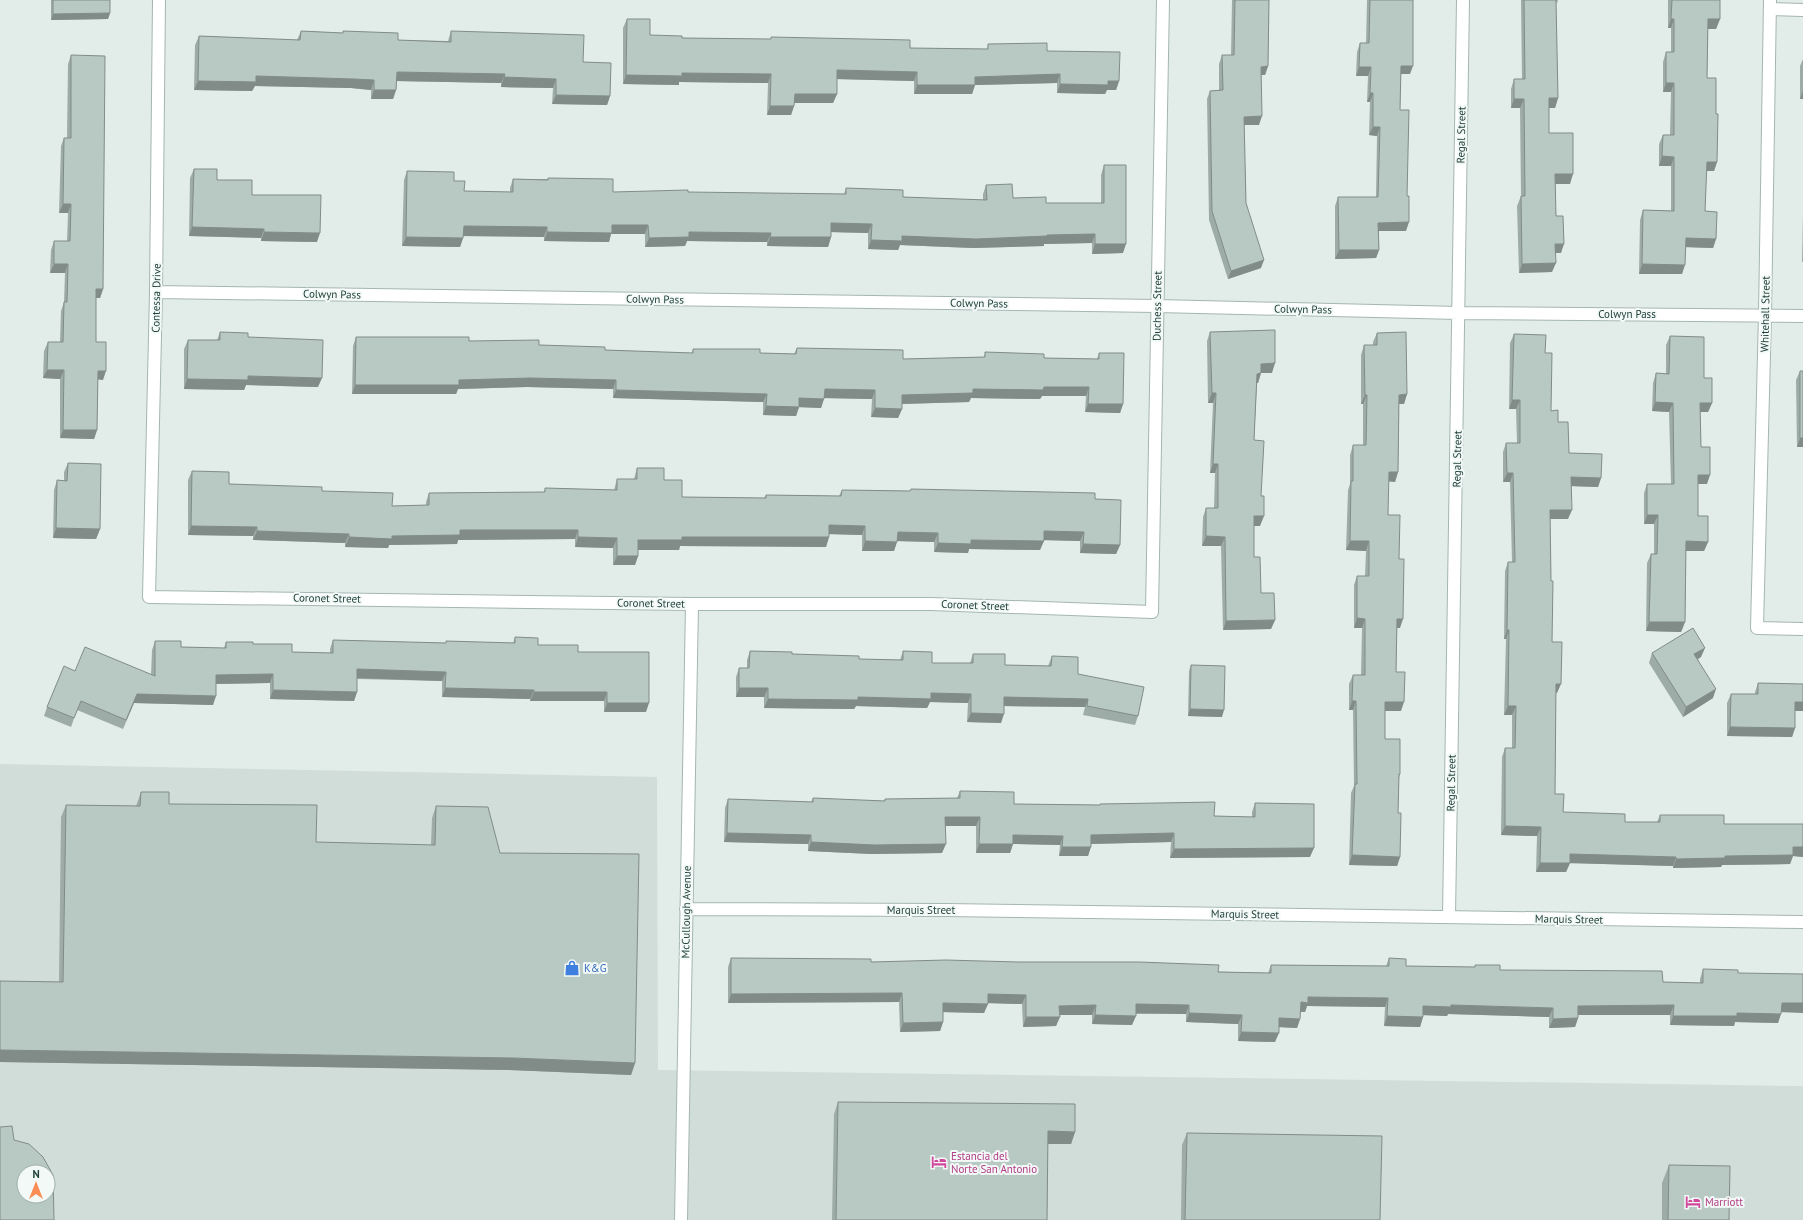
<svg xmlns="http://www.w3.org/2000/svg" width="1803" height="1220" font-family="'PT Sans',sans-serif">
<rect width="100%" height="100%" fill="#e2edea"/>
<!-- built -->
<path fill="#d1ddd9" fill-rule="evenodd" d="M0,764L657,777L658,1070L1803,1086V1220H0ZM24,1172H48V1196H24Z"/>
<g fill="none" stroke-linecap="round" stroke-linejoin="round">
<!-- minor casing -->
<g stroke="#a4b6b2" stroke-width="14">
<path id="minor" d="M159,0L156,292L149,597L692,604H931L1152,612L1163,0
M1770,0L1765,315L1757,628L1803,629
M1770,9L1803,10
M156,292L1157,306L1459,313L1803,316
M686,909L944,910L1803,922
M1449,917L1463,0
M681,1220L692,604"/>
</g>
<!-- minor -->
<use href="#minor" stroke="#fff" stroke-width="12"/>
</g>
<!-- wall -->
<path fill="#9eaca8" d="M51,0H110V13L108,19L51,20Z
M1232,0H1269L1268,66L1265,75H1261L1259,125H1244L1246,203L1261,268L1228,279L1209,220L1207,99L1210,91L1219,90V64L1222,55H1231Z
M1367,0H1413L1410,74H1401L1400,110L1406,231H1379V250L1376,258L1335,259V206L1338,197H1376L1377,136L1369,135L1370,102H1367L1368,76H1356L1357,52L1360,43H1366Z
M1521,0H1558L1557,3H1556L1558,98L1555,108H1549V133L1570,184H1555L1556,216L1561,253H1555L1552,272L1519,273L1517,206L1521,196L1520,108H1511V89L1514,79H1522Z
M1663,0H1720V19L1716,29H1708L1707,78L1716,114L1717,162L1714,171H1706L1705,211L1716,239L1713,248L1686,247L1682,274H1639L1640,220L1643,210L1671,211V166H1659V144L1663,135H1670L1671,92H1663V62L1666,52H1671V28H1668V0Z
M627,19L650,35L682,38L771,39V37L910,48L987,49L988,44L1047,51L1119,81L1116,90H1107L1105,94L1057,93V83L975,85L972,94H914V81L837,79V94L833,103H794V106L791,115H767L768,83L679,82V85L623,84V28Z
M301,31L343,33V31L398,40L448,41L451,31L583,62L610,96L607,105L552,104L553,88L501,87V83L397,81L396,90L393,99H371V90L351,88L255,86L252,91L194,90L195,45L199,36L297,40Z
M71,55L103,289L100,298H96V342L103,380L98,379L97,430L94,439L60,438V379L43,378L44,351L48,342H60L61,311L64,302L65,273H50L51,250L54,241H67L68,213H59L61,146L64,138H67L68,64Z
M1803,59V99H1800V66Z
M1104,165L1123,253L1092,254V243L1044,244V246L973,248L900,245L898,250L868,249V233L831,232V237L828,247L767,246V242L687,241L685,246L645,247V234H611L609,242L544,241V237L463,236V238L460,247L402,246L404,180L407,171L454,181L464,191L510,192V188L513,179H548V178L613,192L844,194L846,188L903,197L983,200V194L986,185L1013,198L1046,203H1101V175Z
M194,169L252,195L317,242L261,241V238L189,236L190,178Z
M1803,212V262H1802Z
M220,332L248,337L318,387L246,385L244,390L184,389V349L188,340H217Z
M1210,332L1272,373H1261L1258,383H1257L1254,440L1261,496L1260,526H1254V557L1261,593L1275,620L1271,629L1223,630L1221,546H1202L1203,517L1206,508H1214L1215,473H1210L1213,403H1208L1207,341Z
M1377,333L1407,394L1404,404H1399L1398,472L1395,482L1388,481V515L1399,559L1400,628H1397L1396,672L1401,711H1385V739L1400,774L1399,778L1398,813L1400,857L1397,866L1349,865L1351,793L1354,786L1353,710H1349V684L1353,675H1361L1362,628H1354V585L1357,576H1365L1366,551L1346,550L1348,490L1350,484V455L1353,445H1363V404H1361V355L1364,345H1373V342Z
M1514,334L1545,353L1551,411L1558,422L1569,453L1601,478L1598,487L1571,486L1568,519H1550L1552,642L1557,693H1556L1555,794L1563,812L1625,822H1657L1660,815L1724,824H1803V857L1793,856L1790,864L1722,865L1721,867L1673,868V866L1570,863L1566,872H1536L1537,836L1501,835L1502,757L1505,748H1512V715H1504L1506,639H1504L1505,571L1508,562H1512L1510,482H1503V452L1506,443H1517L1516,409H1509L1510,343Z
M1670,336L1704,378L1712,403L1708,412H1700L1701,447L1707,484H1698V516L1708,542L1704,551H1686L1685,622L1681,632L1646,631L1647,563L1651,554H1654V524H1644V493L1647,484H1671L1669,412L1652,411L1653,383L1656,373L1666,374V345Z
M356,337L469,341L539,345L605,350L692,353L693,349L760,353L794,354L797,348L903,359L984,357L985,352L1044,358L1097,359L1099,353L1123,404L1120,413L1085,412L1086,396H1042L1040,399L971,398L969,402L902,404V409L898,418L871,417L872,399L824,398L821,408L799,407L796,416L763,415V402L613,398V389L527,387L458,389L456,394H352L353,346Z
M1800,371H1803V447H1797L1796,380Z
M68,463L100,529L96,539L53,538L54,490L57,480L64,481V472Z
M637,468L664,480L682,497L764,498L766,495L839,496L842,490L910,491L911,489L1095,499L1120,545L1116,554L1080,553V541L1044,540L1040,550L969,549L968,553L934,552V542L897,541L894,551H862V535L829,534V537L826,547L680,546L679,550H638V556L635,565H613V548L575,547V539L458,540L457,544L389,545L388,548L345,547V543L253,540V536L188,535V480L192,471L229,484L322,491L392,506L426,505V502L429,493L544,492L545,488L614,490L617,479H634Z
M515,637L538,645L578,652L646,712H604V701H530V699L442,697V681L357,679V692L354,701L270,699V683L216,684L213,705L134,703L123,729L77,710L71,727L44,716L47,707L75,671L151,675L152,650L155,641L181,647L224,648L226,642L253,644L292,652L330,653V649L333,640L446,643V641L513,643Z
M750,651L792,654L859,659L900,660L903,651L932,663H970L973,654L1005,665L1048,666L1052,656L1078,674L1138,716L1135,725L1083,715L1085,707L1004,706L1001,723L967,722L968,703L930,702L927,708L856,706L854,709L764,708V697H736V677L739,668H747V660Z
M1652,653L1701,657L1698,659L1713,698L1683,717L1649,663Z
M1191,665L1222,717L1188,716L1189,671Z
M1758,683L1803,684V711H1795V728L1792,737L1727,736V703L1731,694H1755V692Z
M960,791L1014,804L1100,805V804L1214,816L1252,817V812L1255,803L1310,857L1170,858L1171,842L1091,844L1088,856H1059L1060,845L1013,844L1010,853H976V826H945L942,853L872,854L808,851V844L724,842L725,808L728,799L811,802L813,798L884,801L885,799L957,798Z
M141,792L169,804L316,842L431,845L432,818L436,806L500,853L635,1063L631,1075L509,1070L0,1062V981L59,982L61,817L66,805L136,806Z
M731,958L1268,973L1271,965L1386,966L1389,958L1406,966L1475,967V965L1500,970L1663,982L1700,983V979L1703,969L1738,973L1781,1012L1778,1023L1735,1022L1734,1026L1670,1025V1015H1578V1018L1575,1027L1549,1028V1017L1448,1014L1447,1016L1423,1015V1017L1420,1027L1384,1026L1385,1007L1307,1006L1305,1012H1300V1019L1297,1028L1279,1027L1275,1042L1238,1041V1024L1186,1022V1014H1136L1132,1025L1092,1024V1015H1060L1056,1026L1023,1027L1022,1004L988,1003L984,1013L943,1012V1022L940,1031L900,1032L899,1002L728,1003V967Z
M838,1102L1075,1132L1071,1144H1048L1047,1220H832L834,1114Z
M1187,1133L1380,1220H1181L1182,1145Z
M1669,1165L1729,1220H1662V1183Z"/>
<!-- shaded-wall -->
<path fill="#818c88" d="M110,13L108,19L51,20L53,14Z
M1671,19H1674L1671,28H1668Z
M1708,19H1720L1716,29H1705Z
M1268,66L1265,75H1258L1261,67Z
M1401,66H1413L1410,74H1398Z
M1359,67H1371L1368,76H1356Z
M837,70L917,72L914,81L834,79Z
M397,72L505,74L501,83L394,81Z
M682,73L771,74L768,83L679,82V85L623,84L626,75Z
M1060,74L1057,83L975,85L972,94H914L917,85L975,77Z
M256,76L354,79L374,80L371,90L351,88L255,86L252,91L194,90L198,81Z
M504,77L556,79L553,88L501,87Z
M1108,81H1119L1116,90H1107L1105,94L1057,93L1060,84Z
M1666,83H1674L1671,92H1663Z
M374,90H396L393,99H371Z
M1803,91V99H1800Z
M1370,93H1373L1370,102H1367Z
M795,94H837L833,103H791Z
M556,95L610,96L607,105L552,104Z
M1549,98H1558L1555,108H1546Z
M1514,99H1524L1520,108H1511Z
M770,106H794L791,115H767Z
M1262,116L1259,125H1241L1244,117Z
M1373,127H1380L1377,136L1369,135Z
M1662,156L1674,157L1671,166H1659Z
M1707,162H1717L1714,171H1703Z
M1555,174H1573L1570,184H1552Z
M63,204H71L68,213H59Z
M1409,222L1406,231H1375L1378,223Z
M831,223L872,224L868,233L828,232Z
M612,225H648L645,234H611L609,242L544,241L547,232Z
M464,226L547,227L544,237L460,236Z
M192,227L264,229L261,238L189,236Z
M264,232L320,233L317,242L261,241Z
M689,232L771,233L767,242L687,241L685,246L645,247L649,238Z
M1095,234L1092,243L1044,244V246L973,248L900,245L898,250L868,249L871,240L902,236Z
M406,237L463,238L460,247L402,246Z
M770,237H831L828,247L767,246Z
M1686,238L1716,239L1713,248L1682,247Z
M1095,244H1126L1123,253L1092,254Z
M1555,244H1564L1561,253H1552Z
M1339,250H1379L1376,258L1335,259Z
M1264,260L1261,268L1228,279L1231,271Z
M1556,263L1552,272L1519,273L1522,264Z
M54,264H68L65,273H50Z
M1642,264L1685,265L1682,274H1639Z
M96,289H103L100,298H93Z
M1275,363L1272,373H1258L1261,364Z
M47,370H64L60,379L43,378Z
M98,371H106L103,380L95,379Z
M1261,373L1258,383H1254L1257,374Z
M248,376L322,378L318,387L246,385L244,390L184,389L187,379Z
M530,378L616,380L613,389L527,387L458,389L456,394H352L355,385L459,380Z
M1044,387H1089L1086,396H1042L1040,399L971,398L969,402L899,404L902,395L973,389Z
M825,389L875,390L872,399L821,398Z
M616,390L767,394L763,402L613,398Z
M1212,393H1216L1213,403H1208Z
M1407,394L1404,404H1396L1399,395Z
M1365,395H1367L1363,404H1361Z
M799,398L824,399L821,408L796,407Z
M1512,400H1520L1516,409H1509Z
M1655,402L1673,403L1669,412L1652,411Z
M1700,403H1712L1708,412H1696Z
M1088,404H1123L1120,413L1085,412Z
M766,406L799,407L796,416L763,415Z
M875,408L902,409L898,418L871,417Z
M63,430H97L94,439L60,438Z
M1800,438H1803V447H1797Z
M1213,464H1218L1215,473H1210Z
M1389,472H1398L1395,482L1385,481Z
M1507,473H1513L1510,482H1503Z
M1698,475H1710L1707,484H1695Z
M1571,477L1601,478L1598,487L1568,486Z
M1550,510H1572L1568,519H1546Z
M1647,515H1658L1654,524H1644Z
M1254,516H1264L1260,526H1251Z
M829,525L865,526L862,535L826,534Z
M191,526L257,527L253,536L188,535Z
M56,528L100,529L96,539L53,538Z
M460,530H578L575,539L458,540L457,544L389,545L388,548L345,547L349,537L392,536Z
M257,531L349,534L345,543L253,540Z
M1044,531L1084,532L1080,541L1040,540Z
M898,532L938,533L934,542L894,541Z
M1206,536L1225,537L1221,546H1202Z
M578,537L617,538L613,548L575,547Z
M682,537H829L826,547L680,546L679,550H635L638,540Z
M971,540L1044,541L1040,550L969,549L968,553L934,552L938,543Z
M865,541L897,542L894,551H862Z
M1350,541H1369L1366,551L1346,550Z
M1686,541L1708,542L1704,551H1683Z
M1083,544L1120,545L1116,554L1080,553Z
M617,556H638L635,565H613Z
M1357,618L1365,619L1362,628H1354Z
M1397,619H1403L1400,628H1394Z
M1275,620L1271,629L1223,630L1226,621Z
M1649,622H1685L1681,632L1646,631Z
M1507,630H1509L1506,639H1504Z
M1705,648L1701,657L1691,663L1694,654Z
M357,669L446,672L442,681L354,678Z
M273,674L270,683L213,684L216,675Z
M1556,684H1561L1557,693H1553Z
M445,688L534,690L530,699L442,697Z
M739,688H768L764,697H736Z
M1716,689L1713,698L1683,717L1686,707Z
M273,690L357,692L354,701L270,699Z
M534,692H607L604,701H530Z
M931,693L971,694L968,703L930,702L927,708L856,706L854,709L764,708L768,699L858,697Z
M137,694L216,696L213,705L134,703L123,729Z
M1004,697L1088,699L1085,707L1001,706Z
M1352,701H1356L1353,710H1349Z
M1385,702H1404L1401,711H1382Z
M1795,702H1803V711H1792Z
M607,703H649L646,712H604Z
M1508,706H1516L1512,715H1504Z
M1190,709L1224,710L1222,717L1188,716Z
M971,713L1004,714L1001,723L967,722Z
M1730,727L1795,728L1792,737L1727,736Z
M945,817H980L976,826H942Z
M1505,826L1541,827L1537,836L1501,835Z
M727,833L811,835L808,844L724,842Z
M1174,833L1171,842L1088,844L1091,835Z
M1013,835L1063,836L1060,845L1013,844L1010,853H976L979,844Z
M811,842L946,844L942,853L872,854L808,851Z
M1062,847H1091L1088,856H1059Z
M1793,847H1803V857L1793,856L1790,864L1722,865L1721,867L1673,868L1676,859L1725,856Z
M1314,848L1310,857L1170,858L1174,849Z
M1570,854L1676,857L1673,866L1567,863Z
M1352,855L1400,857L1397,866L1349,865Z
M1540,863H1570L1566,872H1536Z
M902,993L899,1002L728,1003L731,994Z
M988,994L1026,995L1022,1004L985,1003Z
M1308,997L1388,998L1385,1007L1307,1006L1305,1012L1297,1011L1301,1002Z
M943,1003L988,1004L984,1013L939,1012Z
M1782,1003H1803V1013L1778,1012Z
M1136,1004L1189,1005L1186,1014L1133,1013Z
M1096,1005L1092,1015H1056L1059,1006Z
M1451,1005L1553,1008L1549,1017L1448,1014L1447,1016L1420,1015L1423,1006Z
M1674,1005L1670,1015H1575L1578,1006Z
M1189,1013L1242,1015L1238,1024L1186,1022Z
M1737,1013L1781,1014L1778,1023L1735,1022L1734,1026L1670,1025L1673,1016Z
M1095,1015L1136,1016L1132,1025L1092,1024Z
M1387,1016L1423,1017L1420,1027L1384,1026Z
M1026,1017H1060L1056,1026L1023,1027Z
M1279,1018L1300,1019L1297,1028L1276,1027Z
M1578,1018L1575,1027L1549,1028L1553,1019Z
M943,1022L940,1031L900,1032L903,1023Z
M1241,1032L1279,1033L1275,1042L1238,1041Z
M0,1050L514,1058L635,1063L631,1075L509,1070L0,1062Z
M1048,1131L1075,1132L1071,1144H1044Z"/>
<!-- building -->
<path fill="#b8c8c3" stroke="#818c88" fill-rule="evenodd" d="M53,0H110V13L53,14Z
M1235,0H1269L1268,66L1261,67L1262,116L1244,117L1246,203L1264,260L1231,271L1212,211L1210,91L1223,90L1222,55H1234Z
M1370,0H1413V66H1401L1400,110H1409L1407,196H1409V222L1378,223L1379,250H1339L1338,197H1378L1380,127H1373V93H1370L1371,67H1359L1360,43H1369Z
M1524,0H1556L1558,98H1549V133H1573V174H1555L1556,216H1563L1564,244H1555L1556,263L1522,264L1521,196H1525L1524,99H1514V79H1525Z
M1672,0H1720V19H1708L1707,78H1716V114H1718L1717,162H1707L1705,211L1717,212L1716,239L1686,238L1685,265L1642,264L1643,210L1674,211V157L1662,156L1663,135H1674V83H1666V52H1674V19H1671Z
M627,19H650V35L682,36V38L771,39V37L910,40V48L988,49V44L1047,43V51L1120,52L1119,81H1108V85L1060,84V74L975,77V85H917V72L837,70V94H795L794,106H770L771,74L682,73V76L626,75Z
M301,31L343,33V31L398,33V40L451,42V31L584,35L583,62L611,63L610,96L556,95V79L504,77L505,74L397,72L396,90H374V80L354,79L256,76V82L198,81L199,36L300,40Z
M71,55L105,56L103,289H96V342H106V371H98L97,430H63L64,370H47L48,342H63L64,302H67L68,264H54V241H70L71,204H63L64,138H71Z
M1104,165H1126V244H1095V234L1047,235V236L976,239L902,236V241L871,240L872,224L831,223V237H770L771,233L689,232V237L649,238L648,225H612V233L547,232V227L464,226L463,238L406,237L407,171L454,172V181H465L464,191L513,192V179L548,180V178L613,179V192L688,190V192L846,194V188L903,190V197L987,200L986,185L1012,184L1013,198L1046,197V203H1104Z
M194,169H217V180H252V195H321L320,233L264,232V229L192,227Z
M1275,330V363L1261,364V373L1257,374L1254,440L1264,441L1261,496H1264V516H1254V557H1260L1261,593H1274L1275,620L1226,621L1225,537L1206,536V508H1218V464H1213L1216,393H1212L1210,332Z
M220,332L248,333V337L323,340L322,378L248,376V380L187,379L188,340H220Z
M1406,332L1407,394L1399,395L1398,472H1389L1388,515H1400L1399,559H1404L1403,619H1397L1396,672H1405L1404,702H1385V739H1400V774H1399L1398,813H1401L1400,857L1352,855L1355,784H1357L1356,701H1352L1353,675H1365V619L1357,618V576H1369V541H1350L1351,481H1353V445H1366L1367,395H1365L1364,345H1377V333Z
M1514,334L1546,335L1545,353H1552L1551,411L1558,410V422H1568L1569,453L1602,454L1601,478L1571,477L1572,510H1550L1551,581H1553L1552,642H1562L1561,684H1556L1555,794H1564L1563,812L1625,814V822H1660V815H1724V824H1803V847H1793V855L1725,856V858L1676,859V857L1570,854V863H1540L1541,827L1505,826V748H1515L1516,706H1508L1509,630H1507L1508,562H1515L1513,473H1507L1506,443H1520V400H1512Z
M1670,336L1704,337V378H1712V403H1700L1701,447H1710V475H1698V516H1708V542L1686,541L1685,622H1649L1651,554H1657L1658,515H1647V484H1674L1673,403L1655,402L1656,373L1669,374Z
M356,337H469V341L539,340V345L605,347V350L693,353V349H760V353L796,354L797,348L903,350V359L985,357V352L1044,354V358L1099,359V353H1124L1123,404H1088L1089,387H1044L1043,390L973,389V393L902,395V409L875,408V390L825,389L824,399L799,398V407L766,406L767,394L616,390V380L530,378L459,380V385H355Z
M1800,371H1803V438H1800Z
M68,463L101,464L100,529L56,528L57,480L67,481Z
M637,468H664V480H682V497L766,498V495L841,496L842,490L910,491L911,489L1095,493V499L1121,500L1120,545L1083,544L1084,532L1044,531V541L971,540V544L938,543V533L898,532L897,542L865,541V526L829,525V537H682V540H638V556H617V538L578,537V530H460V535L392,536V539L349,537V534L257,531V527L191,526L192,471L229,472V484L322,487V491L393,493L392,506L429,505V493L545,492V488L617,490V479H637Z
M1693,628L1705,648L1694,654L1716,689L1686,707L1652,653Z
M515,637L538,638V645H578V652H649V703H607V692H534V690L445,688L446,672L357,669V692L273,690V674L216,675V696L137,694L126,720L81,701L74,718L47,707L64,666L75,671L85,647L155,676V641H181V647L226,648V642H253V644H292V652L333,653V640L446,643V641L515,643Z
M750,651L792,652V654L859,656V659L903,660V651L932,652V663H973V654H1005V665L1051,666L1052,656L1078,657V674L1144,687L1138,716L1087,706L1088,699L1004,697V714L971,713V694L931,693V699L858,697V700L768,699V688H739V668H749Z
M1191,665L1225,666L1224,710L1190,709Z
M1758,683L1803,684V702H1795V728L1730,727L1731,694H1758Z
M960,791L1014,792V804L1100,805V804L1215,802L1214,816L1255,817V803L1314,804V848L1174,849V833L1091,835V847H1062L1063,836L1013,835V844H979L980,817H945L946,844L875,845L811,842V835L727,833L728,799L813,802V798L885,801V799L960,798Z
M141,792H169V804L317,805L316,842L435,845L436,806L488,807L500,853L639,854L635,1063L514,1058L0,1050V981L63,982L66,805L140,806Z
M731,958L871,959V962L946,960L1018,962H1139L1219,965L1218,972L1271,973V965L1389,966V958L1406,959V966L1475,967V965H1500V970L1662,971L1663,982L1703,983V969L1738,970V973L1803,974V1003H1782L1781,1014L1737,1013V1016H1673L1674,1005L1578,1006V1018L1553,1019V1008L1451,1005V1007L1423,1006V1017L1387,1016L1388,998L1308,997V1003L1301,1002L1300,1019L1279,1018V1033L1241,1032L1242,1015L1189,1013V1005L1136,1004V1016L1095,1015L1096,1005L1059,1006L1060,1017H1026V995L988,994V1004L943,1003V1022L903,1023L902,993L731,994Z
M838,1102L1075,1104V1132L1048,1131L1047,1220H836Z
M12,1126L14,1140L29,1144L43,1157L53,1175L54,1220H0V1127ZM24,1172H48V1196H24Z
M1187,1133L1382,1136L1380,1220H1185Z
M1669,1165L1730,1166L1729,1220H1668Z"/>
<!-- icons -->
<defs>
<g id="shop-bare" transform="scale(1.2)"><path d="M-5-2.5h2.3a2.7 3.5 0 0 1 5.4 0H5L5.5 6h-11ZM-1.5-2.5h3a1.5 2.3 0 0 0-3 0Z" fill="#3f7fe0" stroke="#f3f9f7" stroke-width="2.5" paint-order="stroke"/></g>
<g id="hotel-bare" transform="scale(1.2)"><path d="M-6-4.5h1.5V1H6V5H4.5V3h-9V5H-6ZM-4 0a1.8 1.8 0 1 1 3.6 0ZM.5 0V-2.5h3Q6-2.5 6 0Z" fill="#d1479c" stroke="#f3f9f7" stroke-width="2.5" paint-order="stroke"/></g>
</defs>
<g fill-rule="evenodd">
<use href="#shop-bare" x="572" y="968"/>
<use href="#hotel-bare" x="939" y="1162"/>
<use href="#hotel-bare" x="1693" y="1202"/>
</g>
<g text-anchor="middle" stroke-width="4" stroke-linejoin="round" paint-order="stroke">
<!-- street labels -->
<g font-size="11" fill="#21403a" stroke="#f3f9f7">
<text transform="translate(1461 135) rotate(-89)" y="4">Regal Street</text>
<text transform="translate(332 294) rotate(1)" y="4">Colwyn Pass</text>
<text transform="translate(156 298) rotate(-89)" y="4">Contessa Drive</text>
<text transform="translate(655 299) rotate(1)" y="4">Colwyn Pass</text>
<text transform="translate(979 303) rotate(1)" y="4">Colwyn Pass</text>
<text transform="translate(1157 306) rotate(-89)" y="4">Duchess Street</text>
<text transform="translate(1303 309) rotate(1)" y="4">Colwyn Pass</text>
<text x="1627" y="318">Colwyn Pass</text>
<text transform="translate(1765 314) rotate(-89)" y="4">Whitehall Street</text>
<text transform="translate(1457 459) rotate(-89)" y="4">Regal Street</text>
<text transform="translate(327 598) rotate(1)" y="4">Coronet Street</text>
<text transform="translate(651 603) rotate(1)" y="4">Coronet Street</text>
<text transform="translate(975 605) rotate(2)" y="4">Coronet Street</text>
<text transform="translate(1451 783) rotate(-89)" y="4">Regal Street</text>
<text x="921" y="914">Marquis Street</text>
<text transform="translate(686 912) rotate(-89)" y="4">McCullough Avenue</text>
<text transform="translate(1245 914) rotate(1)" y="4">Marquis Street</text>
<text transform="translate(1569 919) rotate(1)" y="4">Marquis Street</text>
</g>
<!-- shop labels -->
<g font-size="11" fill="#366cbe" stroke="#f3f9f7" text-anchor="start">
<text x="584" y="972">K&amp;G</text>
</g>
<!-- hotel labels -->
<g font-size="11" fill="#b23c85" stroke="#f3f9f7" text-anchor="start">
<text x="951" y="1160">Estancia del<tspan x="951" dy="13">Norte San Antonio</tspan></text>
<text x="1705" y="1206">Marriott</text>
</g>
</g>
<!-- north arrow -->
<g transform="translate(36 1184)"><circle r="19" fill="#f3f9f7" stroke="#9fafab"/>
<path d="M0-3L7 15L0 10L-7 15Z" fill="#f98d55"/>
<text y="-6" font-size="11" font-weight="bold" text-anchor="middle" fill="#21403a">N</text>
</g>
</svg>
